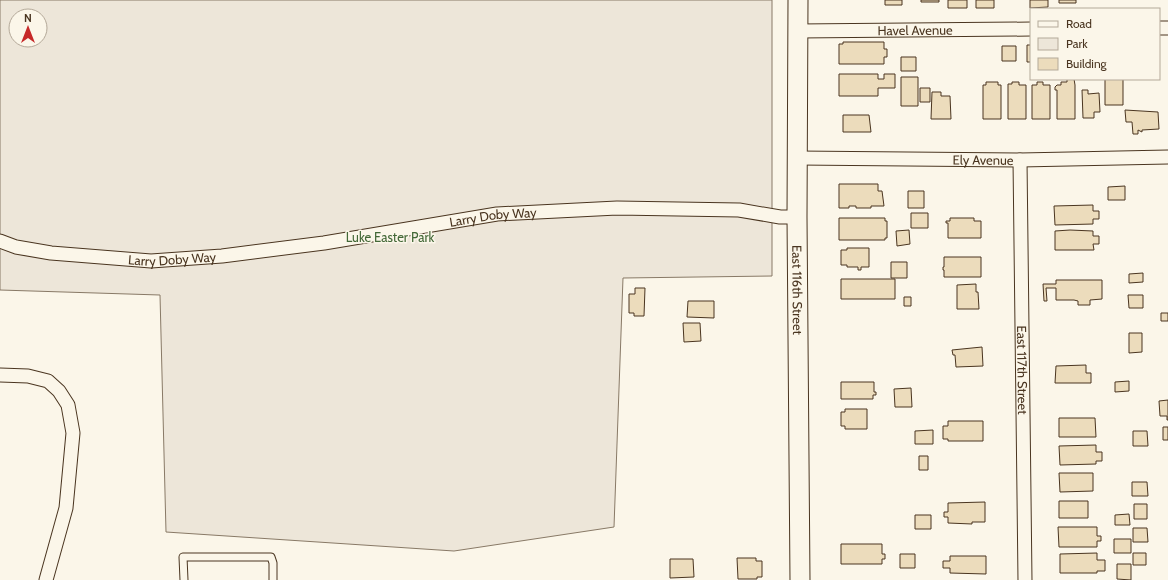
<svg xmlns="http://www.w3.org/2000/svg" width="1168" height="580" font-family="Cabin,sans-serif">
<rect width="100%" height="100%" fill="#fbf6e9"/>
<!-- green -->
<path fill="#ede6d9" stroke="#887966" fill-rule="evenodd" d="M0,0H772V276L623,278L614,527L454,551L166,532L160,295L0,290ZM16,16H40V40H16Z"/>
<!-- building -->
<path fill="#ecdcbc" stroke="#4a3520" d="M885,0H902V5H885Z
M921,0H939V2H921Z
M948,0H967V8H948Z
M976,0H994V8H976Z
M1030,0H1048V7L1030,8Z
M1059,0H1076V3H1059Z
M843,42H884V49H887V57H884V64H839V44H843Z
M1027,45H1031V62H1027Z
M1002,46H1016V61H1002Z
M901,57H916V71H901Z
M839,74H878V79H884V74H895V88H878V96H839Z
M901,77H918V106H901Z
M1067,79H1074L1075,85V119H1057V90H1055V87L1057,85H1061V82H1067Z
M1105,79H1123V105H1105Z
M986,82H998V85H1001V119H983V85H986Z
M1012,82H1019V85H1026V119H1008V84H1012Z
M1037,82H1043V85H1050V119H1032V85H1037Z
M920,88H930V102H920Z
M1082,90H1088V94L1099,93L1100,112H1094V118H1083Z
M932,92H941V96H950L951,119H931Z
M1125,110L1158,112L1159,129L1142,130V132L1138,130V134H1133L1132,122H1126Z
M843,115H869L871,132H843Z
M839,184H878V191H882L884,206H871V208H856V206H849V208H839Z
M1125,186V200H1108V187Z
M908,191H924V208H908Z
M1093,205V211H1099V219H1093V224L1055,225L1054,206Z
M911,213H928V228H911Z
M839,218H885V221H887V238H885V240H839Z
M950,218H974V221H981V238H948V223H946V221H950Z
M909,230L910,244L897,246L896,231Z
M1070,230L1093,231V236H1099V244H1093L1094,250H1055V231Z
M847,248H869V267H861V270H858V267H847V265H841V250H847Z
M944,257H981V277H944V270H943V267H944Z
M891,262H907V278H891Z
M1143,273V282L1129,283V274Z
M841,279H895V299H841Z
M1056,280H1102V299L1090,300V305H1078V301L1074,300H1056V288H1046L1047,301H1044L1043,284H1056Z
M976,284V292H978L979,309H957V285Z
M635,288H645L644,316H634V313H629V294H635Z
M1128,295H1143V308H1129Z
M904,297H911V306H904Z
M688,301H714V318L687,317Z
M1161,313H1168V321H1161Z
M683,323H700L701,341L684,342Z
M1129,333H1142V352L1129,353Z
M982,347L983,366L956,367L955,355H953L952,350Z
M1086,365V373H1091V383H1055L1056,366Z
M1129,381V391L1115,392V382Z
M841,382H874V392H876V395H873V399H841Z
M911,388L912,407H895L894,389Z
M1168,400V420H1167V416H1160L1159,401Z
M845,409H867V429H845V426H841V412H845Z
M1059,418H1095L1096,437H1059Z
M948,421H983V441H948V439H943V426H948Z
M1163,427H1168V440H1163Z
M933,430V444H915V431Z
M1133,431H1147L1148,446H1133Z
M1096,445V452H1102V461H1096V464L1060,465L1059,446Z
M919,456H928V470H919Z
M1059,473H1093V491L1060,492Z
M1132,482H1147L1148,496H1132Z
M1059,501H1088V518H1059Z
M985,502V522H972V524L948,523V517H944V512H948V503Z
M1134,504H1147V519H1134Z
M1129,514L1130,525H1115V515Z
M915,515H931V529H915Z
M1058,527H1097V536H1101V541H1097V547H1059Z
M1133,528H1147L1148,542H1133Z
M1114,539H1131V553H1114Z
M841,544H882V554H885V559H882V564H841Z
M1097,553V560H1105V571H1097V573H1060V554Z
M1133,553H1146V565H1133Z
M900,554H915V568H900Z
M950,556H986V574L950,573V568H943V561H950Z
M737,558H756V561H762V577H757V579H738Z
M670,559H693L694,577L670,578Z
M1117,564H1131V580L1117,579Z"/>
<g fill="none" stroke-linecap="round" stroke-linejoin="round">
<!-- lane casing -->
<g stroke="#4a3520" stroke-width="9">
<path id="lane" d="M184,580L183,557H271L273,563V580"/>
</g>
<!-- street casing -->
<g stroke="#4a3520" stroke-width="15">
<g id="street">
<path d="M1159,28H1168"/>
<path id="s1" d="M798,31L1031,29"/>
<path id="s2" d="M797,158L1020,160L1168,157"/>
<path id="s3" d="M1020,160L1025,580"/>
<path id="s4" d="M0,241L16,247L51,253L151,261L222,256L324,243L497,214L617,208L739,210L780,217H797"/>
<path d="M0,375L28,376L48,381L59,391L68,405L73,433L66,508L46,580"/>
</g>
</g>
<!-- secondary casing -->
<g stroke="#4a3520" stroke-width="21">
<g id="secondary">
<path id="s5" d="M798,0L797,217L800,580"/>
</g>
</g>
<!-- lane -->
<use href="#lane" stroke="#fbf6e9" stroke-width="7"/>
<!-- street -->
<use href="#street" stroke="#fbf6e9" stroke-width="13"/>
<!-- secondary -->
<use href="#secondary" stroke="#fbf6e9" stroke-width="19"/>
</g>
<g text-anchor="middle" stroke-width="3" stroke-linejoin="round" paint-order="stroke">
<!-- street labels -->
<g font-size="13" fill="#4a3520" stroke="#fbf6e9">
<text dy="5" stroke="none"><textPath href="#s1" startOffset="117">Havel Avenue</textPath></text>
<text dy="5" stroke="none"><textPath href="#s2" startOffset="186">Ely Avenue</textPath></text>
<text dy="5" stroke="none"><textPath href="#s4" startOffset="498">Larry Doby Way</textPath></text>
<text dy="5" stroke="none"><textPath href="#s4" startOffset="174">Larry Doby Way</textPath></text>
<text dy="5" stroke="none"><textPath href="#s5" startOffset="290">East 116th Street</textPath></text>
<text dy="5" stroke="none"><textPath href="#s3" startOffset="210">East 117th Street</textPath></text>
</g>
<!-- park labels -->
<g font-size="13" fill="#436837" stroke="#fbf6e9">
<text x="390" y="242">Luke Easter Park</text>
</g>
</g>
<!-- legend -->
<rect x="1030" y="8" width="130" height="72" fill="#fbf6e9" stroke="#b4a999"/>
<rect x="1038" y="21" width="20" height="6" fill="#fbf6e9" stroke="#b4a999"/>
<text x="1066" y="28" font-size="12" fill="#4a3520">Road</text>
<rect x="1038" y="38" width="20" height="12" fill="#ede6d9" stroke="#b4a999"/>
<text x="1066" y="48" font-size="12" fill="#4a3520">Park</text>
<rect x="1038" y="58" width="20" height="12" fill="#ecdcbc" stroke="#b4a999"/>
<text x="1066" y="68" font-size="12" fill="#4a3520">Building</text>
<!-- north arrow -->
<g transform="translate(28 28)"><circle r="19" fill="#fbf6e9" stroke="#b4a999"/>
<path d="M0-3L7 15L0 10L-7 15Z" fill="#c62828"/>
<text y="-6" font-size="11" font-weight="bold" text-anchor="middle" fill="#4a3520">N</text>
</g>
</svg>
